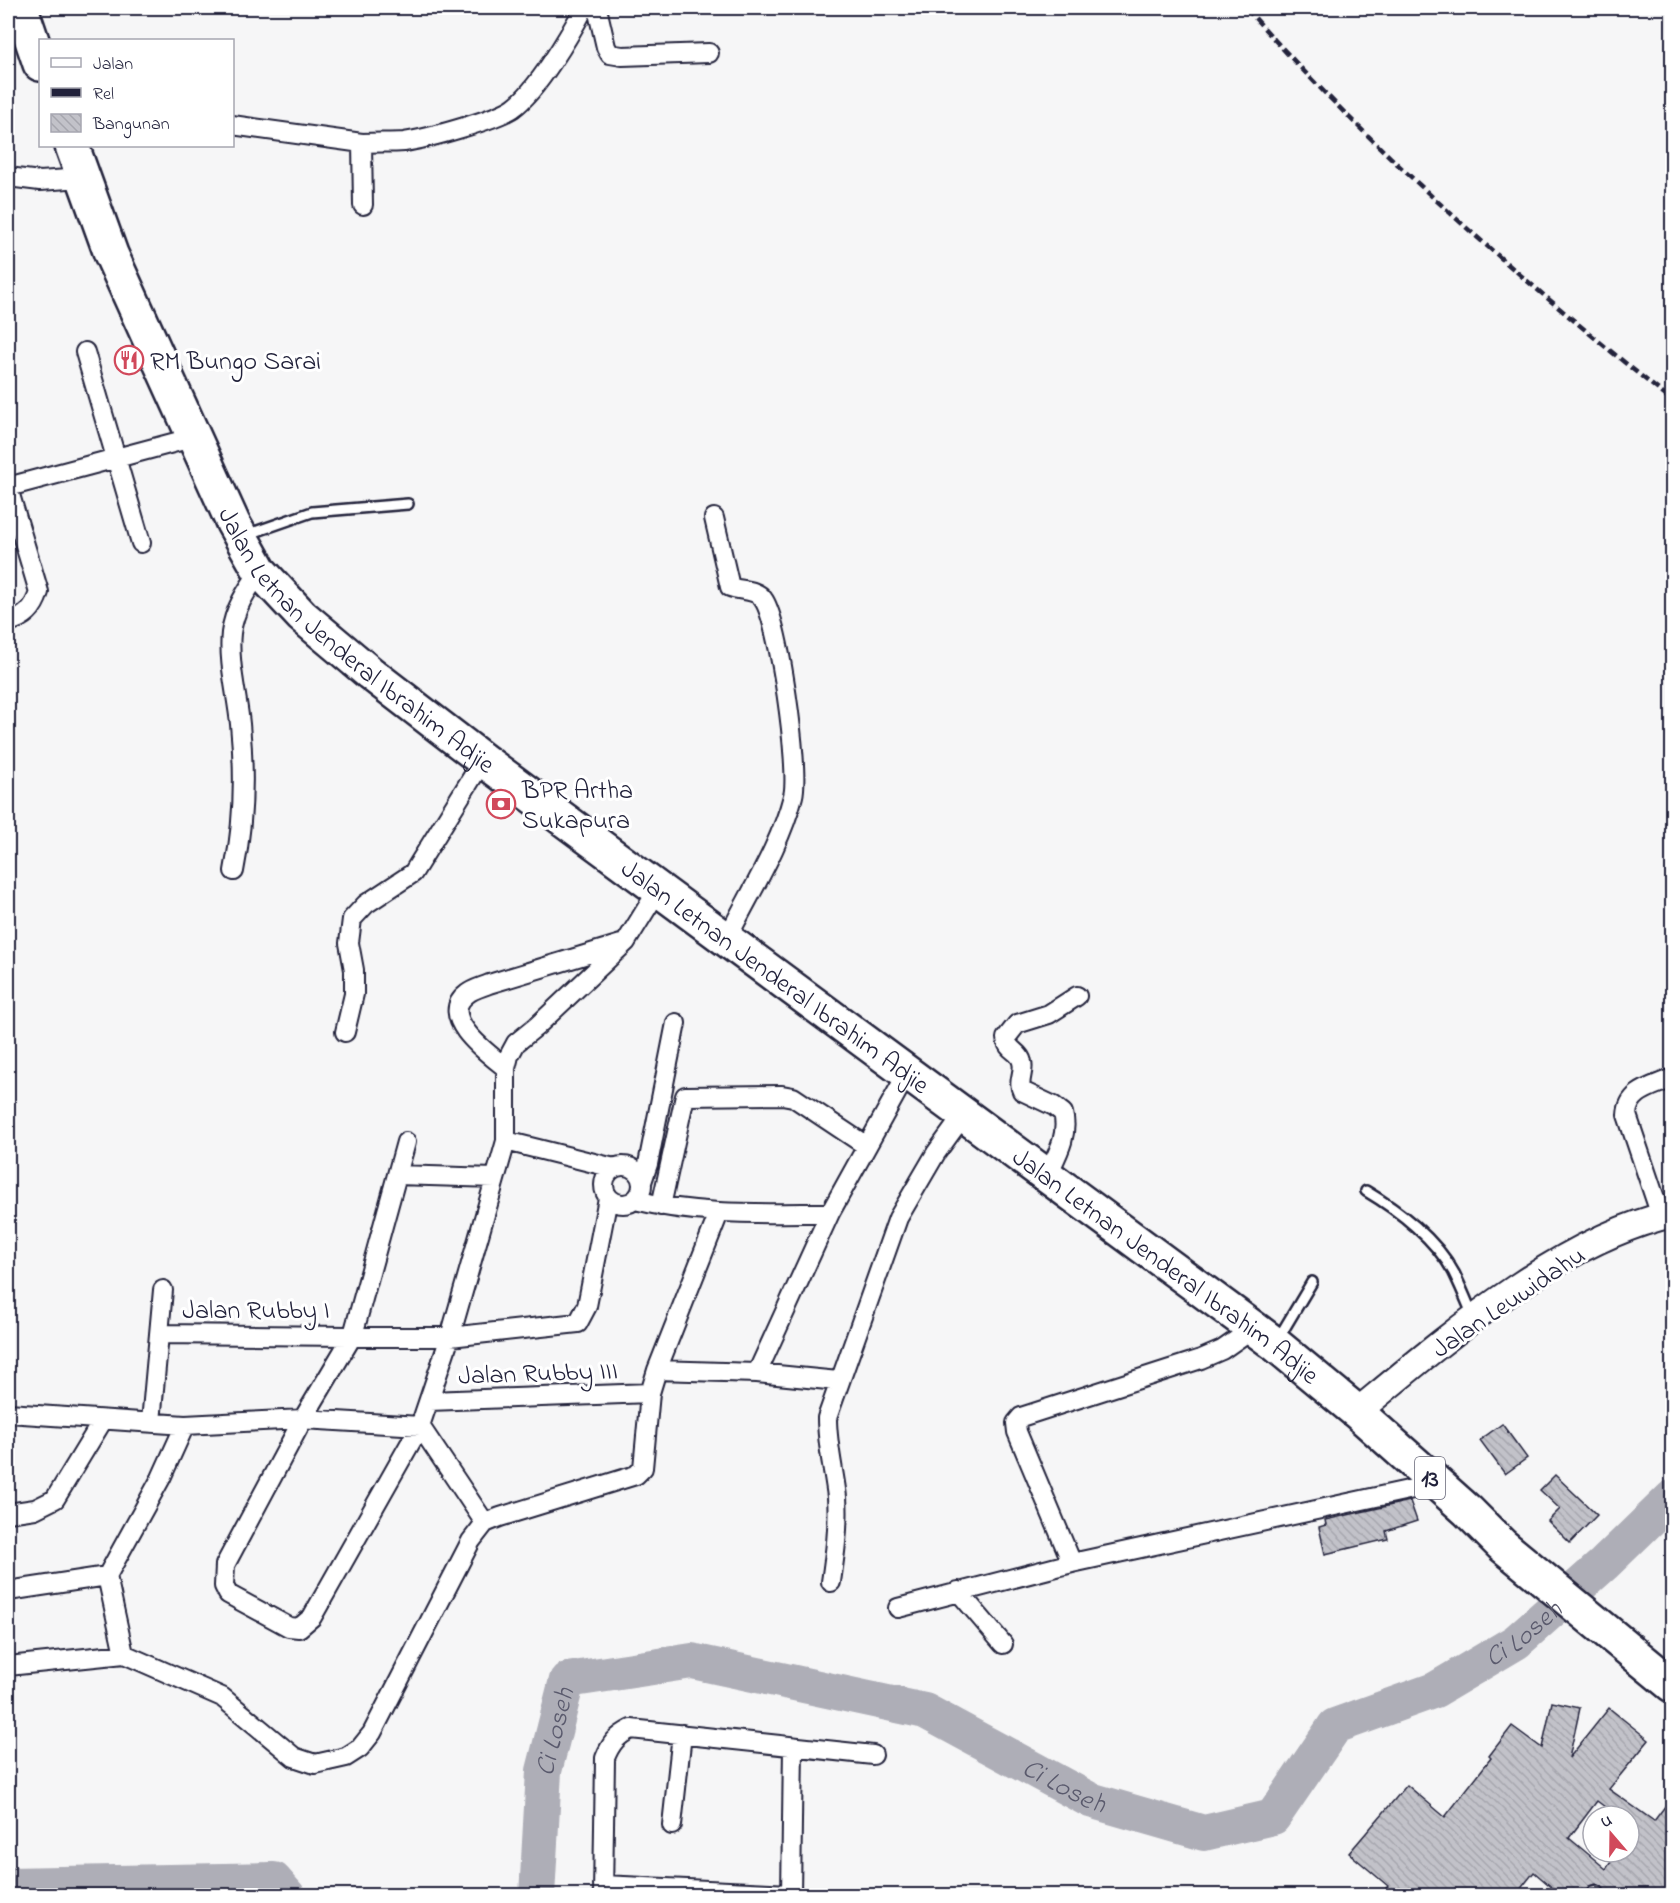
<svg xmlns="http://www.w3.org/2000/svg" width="1680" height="1903" font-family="'Indie Flower',sans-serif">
<defs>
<pattern id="building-back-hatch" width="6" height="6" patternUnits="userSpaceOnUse" patternTransform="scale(1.5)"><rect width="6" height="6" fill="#c2c2c9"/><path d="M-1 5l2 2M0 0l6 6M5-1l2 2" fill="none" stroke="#a6a6ae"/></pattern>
</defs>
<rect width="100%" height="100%" fill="#f6f6f7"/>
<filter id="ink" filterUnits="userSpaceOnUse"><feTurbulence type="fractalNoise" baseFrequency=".0167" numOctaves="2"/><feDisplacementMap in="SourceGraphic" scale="12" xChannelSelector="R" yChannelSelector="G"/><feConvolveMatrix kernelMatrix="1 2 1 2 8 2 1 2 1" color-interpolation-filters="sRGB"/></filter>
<g filter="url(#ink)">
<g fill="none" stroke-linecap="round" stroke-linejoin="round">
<!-- river -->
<g stroke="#aeaeb7" stroke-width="36">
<path d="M8,1885L274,1880L288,1896"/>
<path id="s1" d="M537,1896L544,1771L567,1680L692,1661L925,1711L1090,1800L1204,1833L1273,1817L1335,1726L1435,1690L1516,1642L1604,1564L1672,1498"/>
</g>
</g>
<!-- building -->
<path fill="url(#building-back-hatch)" stroke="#22223b" stroke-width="1.5" fill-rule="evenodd" d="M1502,1424L1527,1458L1505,1474L1480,1440Z
M1555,1475L1597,1515L1570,1543L1548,1521L1560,1509L1540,1490Z
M1410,1501L1417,1521L1386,1531L1388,1539L1325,1554L1319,1527L1326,1525L1325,1520Z
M1552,1702L1580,1708L1569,1758L1609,1708L1649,1740L1609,1789L1654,1821L1672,1797V1896H1606L1604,1889L1596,1884L1589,1886L1584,1896H1562L1534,1872L1515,1896H1379L1388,1886L1349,1853L1407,1785L1445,1817L1491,1758L1489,1756L1512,1726L1542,1748ZM1597,1801L1617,1816H1629V1852H1618L1606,1869L1569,1838Z"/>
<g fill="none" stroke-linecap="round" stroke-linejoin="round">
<!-- lane casing -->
<g stroke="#22223b" stroke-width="14">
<path id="lane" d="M246,535L312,512L408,504
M1366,1191C1398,1210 1436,1239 1454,1273C1461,1287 1467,1302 1473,1316
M1278,1339L1312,1282"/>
</g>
<!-- street casing -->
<g stroke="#22223b" stroke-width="22">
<path id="street" d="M597,8L606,47L610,54L622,56L709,53
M232,125L362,143
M8,177L40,181L82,178
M363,205L362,143C376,142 390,143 404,142C426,139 495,120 513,108C537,91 570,35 584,8
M85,352L141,543
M8,487L195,437
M8,488L39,592C34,609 25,618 8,622
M714,518L730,587C740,591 757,589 763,599C779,620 800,769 793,796C780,847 749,894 726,941
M234,871C244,822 245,774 240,724C237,694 228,662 231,633C234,609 247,590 260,571
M345,1032L354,994V970L349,943L352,919L366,904L413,873L483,760
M506,1068C490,1055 436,1017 467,994C473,989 482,987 489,984L624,943
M506,1141L614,1168
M406,1142L353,1335L303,1419L225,1565L224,1586L228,1594L289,1627L299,1628L312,1617L420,1426L450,1337L506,1141V1068L509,1056L516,1043L537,1026L626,942L658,890
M604 1185a19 19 0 1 1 38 0a19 19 0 1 1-38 0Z
M1048,1174C1057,1155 1069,1135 1063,1113L1054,1106L1022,1091C1017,1081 1025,1072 1022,1062C1020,1051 1007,1051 1006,1038L1017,1024L1049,1014L1077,996
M397,1175L495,1178
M642,1182L648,1164L676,1023
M635,1200C699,1216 764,1213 830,1213
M661,1206L685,1096L782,1095L793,1097L865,1145
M1661,1216L1627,1115C1628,1091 1652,1087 1670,1079
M159,1334L450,1337L578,1323L587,1306L608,1198
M657,1370L757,1373L830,1213L908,1072
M757,1373L838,1381
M429,1401L650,1393
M8,1413L185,1425
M151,1422L163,1290
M8,1513L35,1509L55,1499L103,1420
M1072,1563L1017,1432L1016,1423L1021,1417L1201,1359L1222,1350L1252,1329
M831,1582C835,1554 839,1526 837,1497C834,1471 827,1445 827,1418L898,1218L936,1153L965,1113
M8,1591L107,1576
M958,1591L1003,1644
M898,1608L1072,1563L1436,1484
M124,1654L107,1576L161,1478L185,1425L303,1419L420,1426L485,1523
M8,1666L124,1654L222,1697L294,1757L315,1764L346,1757L360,1748L372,1733L471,1541L485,1523L500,1517L636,1475L643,1468L650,1393L657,1370L719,1213
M672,1825L682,1734
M603,1885L791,1894
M603,1896L605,1758C611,1743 617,1736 631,1729L873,1755
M791,1896L793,1747
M1595,1896V1895"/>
</g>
<!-- secondary casing -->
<g stroke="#22223b" stroke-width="30">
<path id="secondary" d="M1357,1412C1444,1340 1560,1239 1672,1214"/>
</g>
<!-- highway casing -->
<g stroke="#22223b" stroke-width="38">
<g id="highway">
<path d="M21,8L40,64"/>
<path id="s2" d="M72,146L111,254L233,523L260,571L302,616L370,673L483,760L1275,1344L1357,1412L1468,1511L1502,1545L1672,1685"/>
</g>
</g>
<!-- lane -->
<use href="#lane" stroke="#fff" stroke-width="9"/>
<!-- street -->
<use href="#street" stroke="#fff" stroke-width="18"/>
<!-- secondary -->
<use href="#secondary" stroke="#fff" stroke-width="26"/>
<!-- highway -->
<use href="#highway" stroke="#fff" stroke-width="33"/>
<!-- rail -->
<path stroke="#22223b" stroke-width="4.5" stroke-dasharray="9 4.5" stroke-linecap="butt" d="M1246,8C1374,153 1522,280 1672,401"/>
</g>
</g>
<!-- icons -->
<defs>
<g id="restaurant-ring" transform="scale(1.5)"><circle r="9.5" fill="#fff" stroke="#d1495b" stroke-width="1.5"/><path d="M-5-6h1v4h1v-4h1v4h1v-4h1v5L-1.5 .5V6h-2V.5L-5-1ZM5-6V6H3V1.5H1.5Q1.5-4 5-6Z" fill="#d1495b"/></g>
<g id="bank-ring" transform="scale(1.5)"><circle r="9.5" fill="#fff" stroke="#d1495b" stroke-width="1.5"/><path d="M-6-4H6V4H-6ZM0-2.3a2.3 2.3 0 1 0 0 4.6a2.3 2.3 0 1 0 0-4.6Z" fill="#d1495b"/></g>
</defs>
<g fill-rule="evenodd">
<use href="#restaurant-ring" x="129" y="360"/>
<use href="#bank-ring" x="501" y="804"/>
</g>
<g text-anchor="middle" stroke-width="6" stroke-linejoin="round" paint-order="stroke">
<!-- shield labels -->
<rect fill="#fff" stroke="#646476" stroke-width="1.5" x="1415" y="1457" width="30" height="42" rx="4.5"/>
<g font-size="24" font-weight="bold" fill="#22223b">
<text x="1430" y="1486">13</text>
</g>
<!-- poi labels -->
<g font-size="26" fill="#22223b" stroke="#fff" text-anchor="start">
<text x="150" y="369">RM Bungo Sarai</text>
<text x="522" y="798">BPR Artha<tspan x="522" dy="30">Sukapura</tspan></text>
</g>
<!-- street labels -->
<g font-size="26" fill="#22223b" stroke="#fff">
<text dy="9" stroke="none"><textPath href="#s2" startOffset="582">Jalan Letnan Jenderal Ibrahim Adjie</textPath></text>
<text dy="9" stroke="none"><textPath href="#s2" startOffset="1122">Jalan Letnan Jenderal Ibrahim Adjie</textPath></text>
<text dy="9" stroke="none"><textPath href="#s2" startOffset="1608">Jalan Letnan Jenderal Ibrahim Adjie</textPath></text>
<text transform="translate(1508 1301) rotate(-34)" y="9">Jalan Leuwidahu</text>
<text x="256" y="1318">Jalan Rubby I</text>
<text transform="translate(538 1372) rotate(-2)" y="9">Jalan Rubby III</text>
</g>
<!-- water labels -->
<g font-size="27" font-style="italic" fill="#5a5a6d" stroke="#fff">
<text dy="9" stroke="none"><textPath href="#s1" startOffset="1282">Ci Loseh</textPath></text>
<text dy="9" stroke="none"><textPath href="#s1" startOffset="166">Ci Loseh</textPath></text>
<text dy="9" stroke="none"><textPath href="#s1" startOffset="742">Ci Loseh</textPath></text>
</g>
</g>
<!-- margin -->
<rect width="1680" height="1903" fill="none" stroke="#fff" stroke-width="30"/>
<rect x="15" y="15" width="1650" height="1873" fill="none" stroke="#22223b" stroke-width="2" filter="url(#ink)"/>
<!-- legend -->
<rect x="39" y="39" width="195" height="108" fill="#ffffff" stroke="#a7a7b1" stroke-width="1.5"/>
<rect x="51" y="58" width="30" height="9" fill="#ffffff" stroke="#a7a7b1" stroke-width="1.5"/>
<text x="93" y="69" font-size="18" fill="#22223b">Jalan</text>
<rect x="51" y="88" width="30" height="9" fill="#22223b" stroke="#a7a7b1" stroke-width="1.5"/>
<text x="93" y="99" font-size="18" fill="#22223b">Rel</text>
<rect x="51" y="114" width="30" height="18" fill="url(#building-back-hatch)" stroke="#a7a7b1" stroke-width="1.5"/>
<text x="93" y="129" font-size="18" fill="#22223b">Bangunan</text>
<!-- north arrow -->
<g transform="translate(1611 1834) rotate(340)"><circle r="28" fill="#ffffff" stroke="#a7a7b1" stroke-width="1.5"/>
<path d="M0-4.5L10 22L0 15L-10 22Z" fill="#d1495b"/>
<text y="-9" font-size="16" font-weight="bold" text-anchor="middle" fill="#22223b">U</text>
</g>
</svg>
